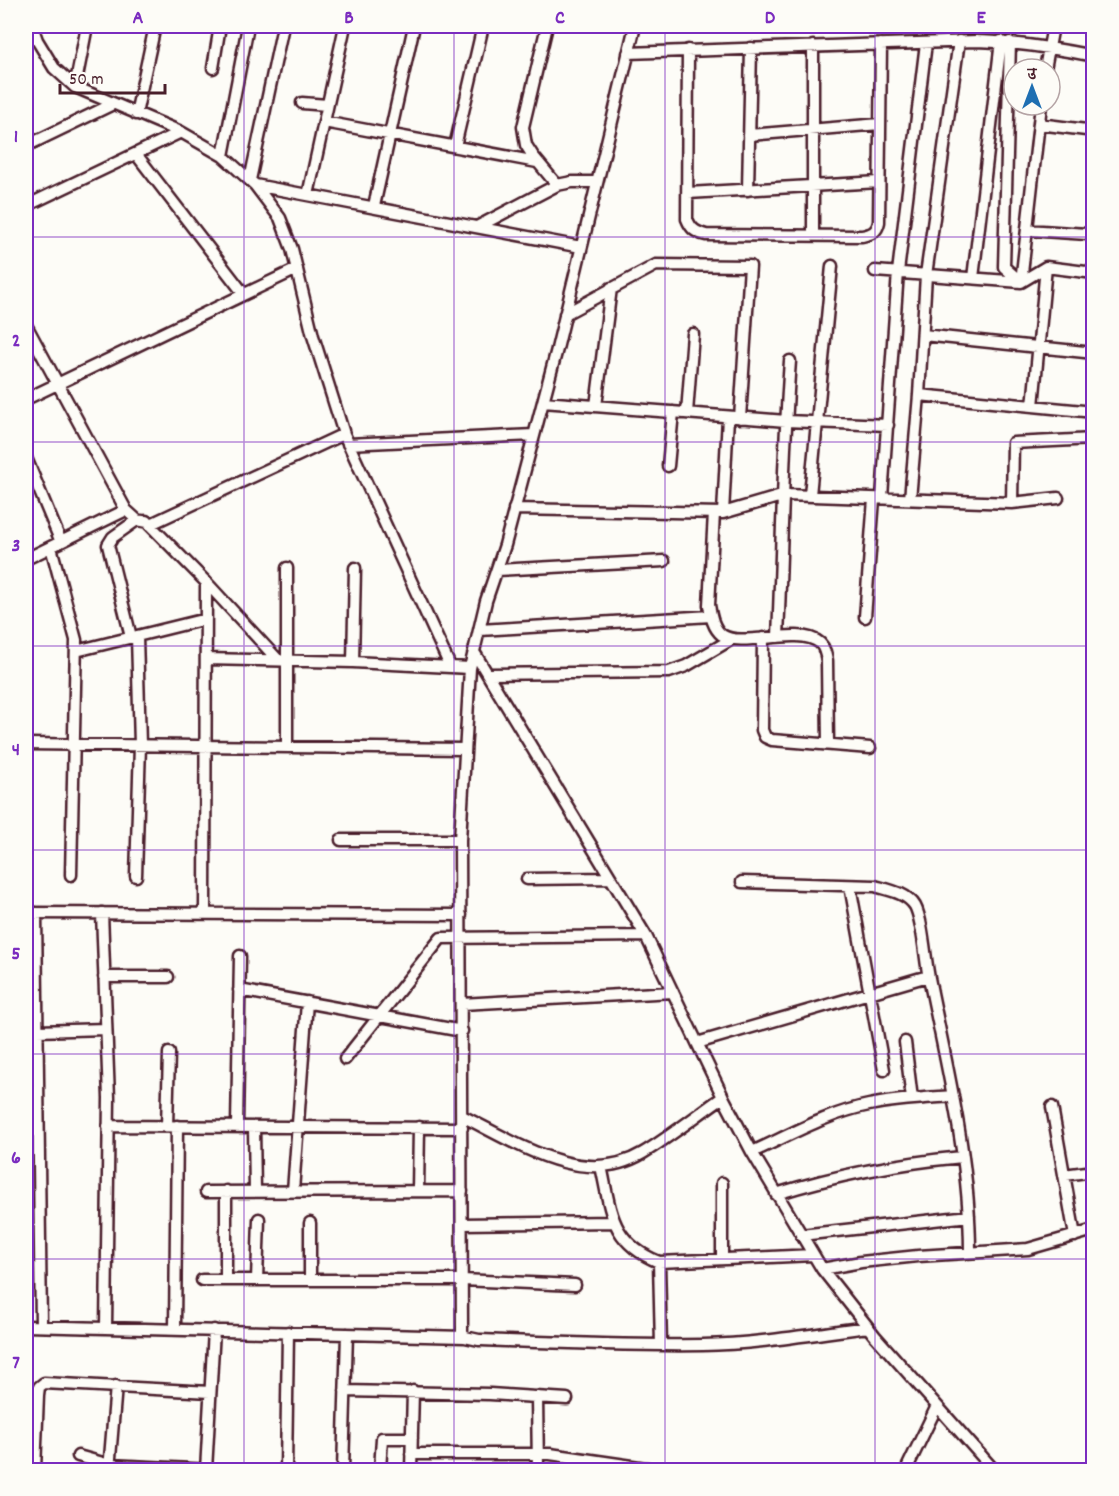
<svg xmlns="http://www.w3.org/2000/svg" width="1119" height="1496" font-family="Dekko,'Playpen Sans Deva',sans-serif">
<rect width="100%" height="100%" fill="#fdfcf7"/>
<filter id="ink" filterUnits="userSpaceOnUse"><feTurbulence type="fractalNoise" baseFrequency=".0167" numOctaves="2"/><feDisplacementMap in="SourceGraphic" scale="12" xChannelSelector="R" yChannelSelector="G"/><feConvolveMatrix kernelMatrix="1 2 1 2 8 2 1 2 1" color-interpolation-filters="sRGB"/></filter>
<g filter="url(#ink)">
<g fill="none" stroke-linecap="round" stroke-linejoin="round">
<!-- minor casing -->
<g stroke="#4a1f2b" stroke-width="15">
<path id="minor" d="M32,26L37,40L54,68L75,87L181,132L223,156L255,185L280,218L292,249L313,336L344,434L450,666
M547,26L523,127L526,145L533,156L557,185
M635,26L557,349L505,545L486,601L470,668L460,840L462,1333L465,1337L479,1340C554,1343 628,1346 703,1345C758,1344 813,1334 868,1327
M1010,42L1004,267L1021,282
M688,50L687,219C691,229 695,232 706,235L862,236C872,234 877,232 879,222L881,44
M628,53L976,41C1017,42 1054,48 1094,56
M213,68L220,26
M1045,69L1053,26
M75,87L87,26
M302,103L327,105
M136,114L155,26
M324,122L537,162
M1039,124L1094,131
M749,135L880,124
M26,146L113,104
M455,146L483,26
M136,154L244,294
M223,156L248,26
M250,180L283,26
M255,185L581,247
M748,190L751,48
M688,193L879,182
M308,195L345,26
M26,206L181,132
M374,206L414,26
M477,227L557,185L572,182H596
M1027,230L1087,234L1094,230
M813,235V46
M875,271L1021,282L1046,267L1094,273
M973,278L1001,41
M1021,282L1041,105
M565,314L656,265L750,266L740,418
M26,325L126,510L137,520L153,523L344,434
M923,335L1094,353
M919,395L1094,412
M26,399L297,269
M543,402L786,421L888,425
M596,406L611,288
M1033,406L1046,267
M687,413L693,334
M348,444L534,435
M26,458L61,542
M668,466L673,412
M810,495L832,266
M882,497L898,272L926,43
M910,499L919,395L926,275L959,41
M1012,503L1013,443L1094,439
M514,509L723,513L785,495L1012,503L1058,498
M714,513L709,605C711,616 713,628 722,635C742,649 798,625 820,643C825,648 826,655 827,661L828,744
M723,513L728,417
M146,521L206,582L278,660
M51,547L76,640L71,875
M26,559L126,510
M497,570L664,561
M865,617L874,499
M480,630L711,616
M131,637L108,545L113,537L137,520
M778,637C782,545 783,453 790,361
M763,638L762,730L765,737L772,740L870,748
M76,651L206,619
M474,652L646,936L723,1097L752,1152L822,1269L875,1336L994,1470
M206,659L353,662L470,668
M353,662L355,568
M488,674L669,672L686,666L732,639
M26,744L464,749
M287,747V568
M341,840H460
M136,876L140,745L137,636
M527,879L611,878
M742,882L875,886C889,890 907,893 915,906C923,921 925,959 929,978C947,1068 970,1159 970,1252
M850,886L884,1070
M26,913L461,915
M36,913L41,1325
M102,913L109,1098L106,1327
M205,914L206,582
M104,977H168
M239,990L462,1031
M462,1004L673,992
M37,1031L106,1029
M905,1042L912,1099
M697,1043L928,976
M345,1059L441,938L646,936
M1052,1107L1075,1236
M462,1116C517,1143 583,1189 643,1153C671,1136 697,1115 723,1097
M108,1126L462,1128
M167,1126L169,1053
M237,1126L240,956
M254,1127L255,1191
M752,1152C790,1135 828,1113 869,1105C897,1099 925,1098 953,1096
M601,1166C611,1211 610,1242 659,1262L813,1255
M1064,1175L1094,1171
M722,1183V1259
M293,1191L307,1002
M418,1191L419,1127
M206,1192L462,1191
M776,1194C837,1175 898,1163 962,1157
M310,1223V1280
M462,1224L613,1222
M801,1235L969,1216
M659,1262L661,1345
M822,1269L861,1262L918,1256L1028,1249L1094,1230
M202,1280H462L575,1285
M226,1280V1191
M257,1280L259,1219
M26,1326L465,1337
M175,1329L177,1126
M345,1391L490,1394L567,1399
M537,1397L538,1470
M411,1454H550L660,1470
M78,1456L110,1465L213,1470
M35,1470L38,1395L39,1387L44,1383L210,1392
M109,1470L116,1386
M206,1470L214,1330
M286,1470L288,1332
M343,1470L347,1334
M380,1470L382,1438H412
M411,1470L413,1391
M906,1470L937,1406"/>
</g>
<!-- minor -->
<use href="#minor" stroke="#fdfcf7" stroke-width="10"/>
</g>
</g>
<!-- grid -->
<path fill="none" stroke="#7b2cbf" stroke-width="1.5" stroke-opacity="0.55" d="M244,26V1470M454,26V1470M665,26V1470M875,26V1470M26,237H1094M26,442H1094M26,646H1094M26,850H1094M26,1054H1094M26,1259H1094"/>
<!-- margin -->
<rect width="1119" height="1496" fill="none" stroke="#fdfcf7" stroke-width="66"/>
<!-- north arrow -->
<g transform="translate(1032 87)"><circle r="28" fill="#fdfcf7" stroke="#b5a4a5" stroke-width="1.5"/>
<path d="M0-4.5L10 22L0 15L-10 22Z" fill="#1f6fb2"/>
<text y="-9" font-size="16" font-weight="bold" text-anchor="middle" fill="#4a1f2b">उ</text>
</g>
<!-- scale -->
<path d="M60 84v9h105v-9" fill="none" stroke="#4a1f2b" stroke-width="3"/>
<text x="69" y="84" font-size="18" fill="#4a1f2b" stroke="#fdfcf7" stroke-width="4.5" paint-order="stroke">50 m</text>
<rect x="33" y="33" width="1053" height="1430" fill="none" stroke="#7b2cbf" stroke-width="2"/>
<g font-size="20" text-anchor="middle" font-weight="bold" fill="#7b2cbf">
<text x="138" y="23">A</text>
<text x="349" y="23">B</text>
<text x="560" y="23">C</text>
<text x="770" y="23">D</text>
<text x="981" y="23">E</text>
<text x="16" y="142">1</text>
<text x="16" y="346">2</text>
<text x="16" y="551">3</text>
<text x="16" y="755">4</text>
<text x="16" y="959">5</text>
<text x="16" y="1163">6</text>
<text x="16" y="1368">7</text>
</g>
</svg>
